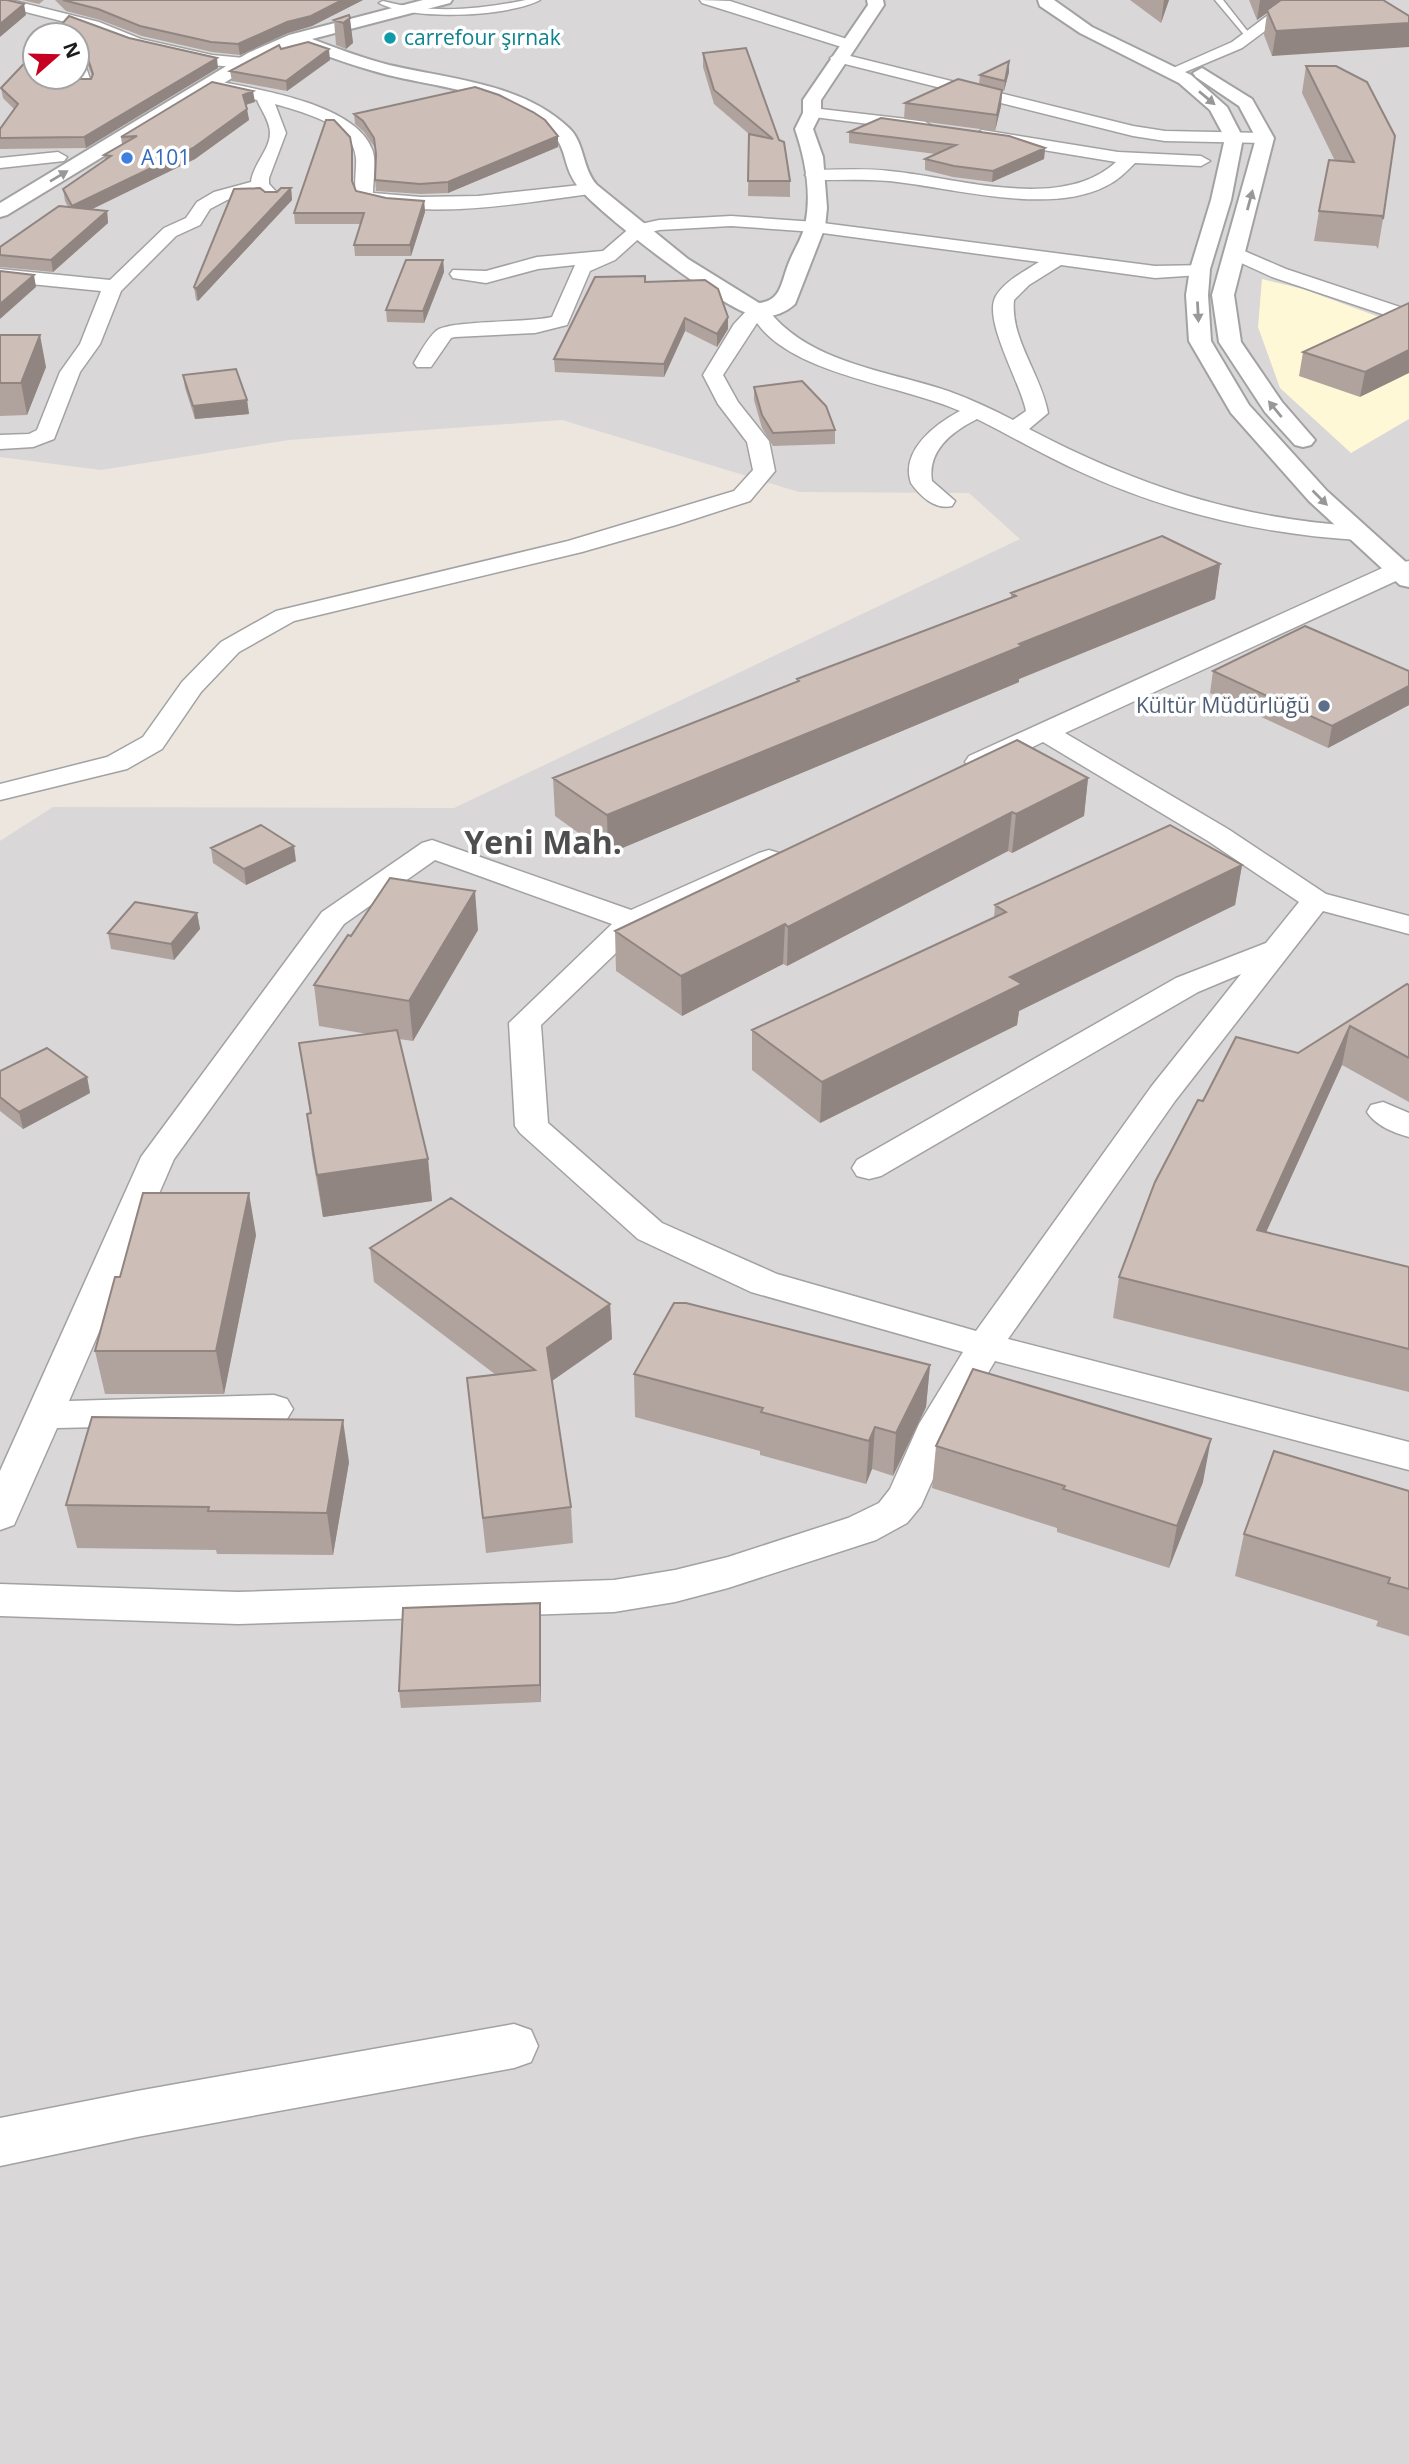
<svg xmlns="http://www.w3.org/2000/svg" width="1409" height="2464" font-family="'Open Sans',sans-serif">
<rect width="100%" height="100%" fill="#ede6df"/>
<!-- residential -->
<path fill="#d9d7d8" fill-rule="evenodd" d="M0,0H1409V2464H0V841L53,807L454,808L1020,539L969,493L799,492L562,420L289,440L101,470L0,457ZM35,35H77V77H35Z"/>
<!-- education -->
<path fill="#fff8d6" d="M1262,279L1303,289L1409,328V419L1351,453L1280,388L1258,327Z"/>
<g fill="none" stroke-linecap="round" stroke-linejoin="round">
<!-- service casing -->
<g stroke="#a2a2a2" stroke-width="3">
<path id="service" d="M526,0H540C508,17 411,21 379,3L383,1C431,14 477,10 526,0Z
M1215,0H1223L1252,37H1246Z"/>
</g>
<!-- minor casing -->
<g stroke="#a2a2a2" stroke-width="3">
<path id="minor" d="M700,0L730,1L853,41L856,44L848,49L702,3Z
M1299,0H1324L1322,3L1293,10L1242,48L1178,75L1172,77L1164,72L1232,42L1283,4Z
M15,1L99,22L141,39L212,55L244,58L252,63L244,68L212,65L131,45L89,28L10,8L8,5Z
M838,53L1133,126L1165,131L1265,133L1273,138L1265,143L1165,141L1133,136L833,61L830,58Z
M77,59L85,64L92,85L90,88H78L73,77H77Z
M212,80C254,89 355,103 372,149C377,162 373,179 373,193L421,197L478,196L590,184L599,189L590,194C516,204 433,219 359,201C352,189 357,171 356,158C354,124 301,112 275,104L286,133L269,178V184L281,197L278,201H266L256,191L227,200L210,209L200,225L176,236L121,291L100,344L80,372L54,439L33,447L0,449V435L29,434L37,430L60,372L80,344L101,291L0,281V269L110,280L164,228L186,218L197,202L214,192L251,182C253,164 270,150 270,133C270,121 261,110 257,100L206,88L204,85Z
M812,108L924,121L932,126L924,131L806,116L804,113L806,110Z
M982,130L1118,152L1201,156L1210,161L1201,166L1135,163C1126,172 1117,181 1106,186C1049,216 950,187 889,181C864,179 839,180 814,180L805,175L814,170C839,170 864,168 889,171C956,177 1061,213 1116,162L976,139L974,135Z
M58,152L67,157L64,161L0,168V158Z
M731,216L815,222L1155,266L1207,265L1209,269L1207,273L1200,275L1155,278L1061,265L1029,285L1014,300C1010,339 1041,374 1048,413L1029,429C1136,485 1237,519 1358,526L1366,528L1370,533L1366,538L1358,540C1258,534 1163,511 1072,468C1040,453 1009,435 977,419C953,431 927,450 932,481L955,501L952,506C935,510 920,496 911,483C900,451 935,424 960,411C902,385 794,375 757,323L723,375L738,402L769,441L775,471L750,501L676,525L582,552L294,621L239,652L201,692L162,749L127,769L0,800V784L107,757L143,737L182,682L221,642L276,611L568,541L734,491L753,470L747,442L718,404L703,375L734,324L751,306H765C806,363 886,370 948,391C970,399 992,409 1013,420L1026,411C1021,383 982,319 996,296C1005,281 1025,271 1039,262L815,232L731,226L659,230L644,234L615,260L590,271L567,325L535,333L455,337L451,338L431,367H417L414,363C420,353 427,339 436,331C449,320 528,323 552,317L575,265L538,269L486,283L453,278L450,274L453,270L486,271L537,257L603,251L632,226L659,220Z
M1235,247L1286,269L1409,310V323L1272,277L1228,257L1226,253L1228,249Z
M1409,561V575L1065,733L1228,829L1326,894L1409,916V934L1323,911L1175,1101L1008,1339L1409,1442V1470L995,1361L957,1425L921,1506L907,1523L876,1540L728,1588L675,1602L614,1612L238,1624L0,1616V1584L238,1592L614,1580L675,1570L728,1557L848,1518L879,1503L890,1489L919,1424L963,1352L751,1292L638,1239L520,1133L515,1126L509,1023L612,924L435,860L344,924L174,1159L69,1401L274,1395L287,1399L293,1409L287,1419L274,1423L57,1428L14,1525L0,1530V1471L141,1157L322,912L422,843L432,840L631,910L759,853L769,850L779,853L783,859L779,865L643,927L541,1025L548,1123L662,1223L777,1274L976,1331L1151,1087L1241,974L1198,992L881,1176L869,1179L857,1176L852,1168L857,1160L1176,978L1266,943L1299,902L1208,841L1043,742L989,768L979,770L969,768L965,762L969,756L1389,565Z
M1383,1102L1409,1113V1137C1394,1133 1375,1125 1367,1112L1371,1105Z
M514,2024L531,2030L538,2046L531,2062L514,2068L137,2137L0,2166V2118L137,2091Z"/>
</g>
<!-- tertiary casing -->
<g stroke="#a2a2a2" stroke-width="4">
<path id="tertiary" d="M423,0H452L450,3L312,39C338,49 363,58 389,65C449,79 522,83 569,128C585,143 582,169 597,185L688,259L759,303C781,301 781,283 788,265C793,251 802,239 805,225C812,194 805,158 795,129L803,113V100L868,5L867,0H883L884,5L821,100V113L813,129L823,157L827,208L825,227L795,304C784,314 771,318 756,316C726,312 601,215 580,189C557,161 574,144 535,120C491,91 438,87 388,75C357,67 327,56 297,45L260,61L7,215L0,217V203L248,53L289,35Z
M1038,0H1054L1092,27L1191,75L1227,107L1243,138L1231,200L1210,269L1208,295L1211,341L1249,405L1327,491L1409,565V587L1400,585L1309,501L1231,413L1189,341L1186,295L1190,269L1211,200L1225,138L1210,110L1179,83L1080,33L1040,6Z
M1202,68L1252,99L1274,138L1234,295L1241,342L1282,402L1315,440L1311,445L1303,447L1295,445L1265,412L1219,342L1212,295L1256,138L1239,106L1196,77L1193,73Z"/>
</g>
<!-- service -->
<use href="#service" fill="#fff" fill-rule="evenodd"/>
<!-- minor -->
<use href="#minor" fill="#fff" fill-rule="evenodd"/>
<!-- tertiary -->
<use href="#tertiary" fill="#fff" fill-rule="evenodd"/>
</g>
<!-- wall -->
<path fill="#b0a39e" d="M22,0H44L39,4Z
M55,0H363L312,26L288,33L240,55L212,52L142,36L100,20L66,11Z
M1130,0H1169L1161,23Z
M1249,0H1383L1272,56L1264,35L1267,13L1257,20Z
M349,15L353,43L346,49L336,45L334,20Z
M77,35L218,68L86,148L0,149V129L14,109L3,98L1,88L74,79H91L92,76L87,63L78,57L77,58Z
M746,48L790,181V197L748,196L749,134L714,104L703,67V53Z
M281,49L330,60L287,91L232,81L230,71Z
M1009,61V72L1004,91H1002L1001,106L995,131L904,119L905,103L979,84L980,75Z
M1306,66L1383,219L1378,249L1376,246L1314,241L1319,211L1335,161L1302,93Z
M255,102L246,105L249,120L195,159L91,209L107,211L108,223L53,272L0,267V247L68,207L65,201L63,189L105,160L104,155L122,145L121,137Z
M354,114L558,147L448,193L421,194L376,191L375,180L376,158L375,148L364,132L355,124Z
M849,132L1045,148L1044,159L992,182L953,177L925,170V159L936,154L849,143Z
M352,148L353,184L356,191L386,198L424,201L425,212L411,256H355L354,245L361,224H295L294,213Z
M291,188L292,200L198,301L196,300L194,287L265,192H277Z
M443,260L444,272L424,323L387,322L386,310Z
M645,282L728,329L717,347L685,331L664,377L555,372L554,359Z
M1409,303L1360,397L1299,376L1303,352Z
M0,335L46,367L27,415L0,416Z
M183,375L247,400L249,414L195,419L185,388Z
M754,387L835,430V444L773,446L762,428L754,400Z
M1220,564L1215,599L1019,679V682L608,854L555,816L553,778L797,681V679L1011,597V593Z
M1213,671H1409V705L1328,748L1210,693Z
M1088,778L1084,816L1012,853L1008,851L787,966L783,964L682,1016L616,971L615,931Z
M211,848L296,861L246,885L213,863Z
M1242,865L1235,905L1019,1011L1017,1025L820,1123L752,1070V1030L994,918L995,905Z
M197,913L200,929L174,960L111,949L108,933Z
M478,930L413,1041L399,1039L428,1159L432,1201L323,1217L312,1155L307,1114L310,1113L299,1043L368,1034L319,1026L314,985L351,936Z
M1409,985V1102L1342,1065L1266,1232L1409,1267V1392L1113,1318L1119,1277L1203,1101L1298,1053Z
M0,1071L87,1077L90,1093L23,1129L0,1111Z
M256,1235L224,1394H105L95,1351L120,1277Z
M370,1248L610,1304L612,1339L552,1381L571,1507L573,1543L486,1553L467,1378L496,1375L374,1282Z
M930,1365L926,1407L893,1476L872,1469L866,1484L760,1455V1451L635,1417L634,1374Z
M936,1446L1203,1482L1169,1568L1057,1532V1528L932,1488Z
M349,1462L333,1555L217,1554L216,1550L77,1548L66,1505Z
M1409,1491V1636L1376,1626L1378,1621L1235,1576L1244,1534Z
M540,1603L541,1620V1702L401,1708L399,1691Z"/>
<!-- shaded-wall -->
<path fill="#908581" d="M342,0H363L312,26L288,33L240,55L238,44L287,22Z
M1164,0H1169L1161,23Z
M1260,0H1288L1267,10V13L1257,20Z
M24,4L26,15L0,37V24Z
M350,18L353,43L346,49L343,23Z
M1409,23V47L1272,56L1276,31Z
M329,49L330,60L287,91L286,81Z
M217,58L218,68L86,148L84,137Z
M1009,61V72L1004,91L1005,81Z
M1002,90L1001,106L995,131L997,115Z
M253,91L255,102L245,105L243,95Z
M247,109L249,120L195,159L74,218L72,206Z
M558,136V147L448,193V182Z
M1045,148L1044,159L992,182L993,171Z
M291,188L292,200L198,301L196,289Z
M424,201L425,212L411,256L410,245Z
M107,211L108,223L53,272L51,260Z
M443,260L444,272L424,323L423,311Z
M34,275L36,287L0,319V304Z
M728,317V329L717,347V334Z
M685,318V331L664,377V364Z
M40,335L46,367L27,415L21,383Z
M1409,350V373L1360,397L1365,372Z
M247,400L249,414L195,419L193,406Z
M1220,564L1215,599L1019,679V682L608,854L607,815L1019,644Z
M1409,686V705L1328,748L1332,726Z
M1088,778L1084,816L1012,853L1016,814Z
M1012,812L1008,851L787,966L788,927Z
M294,846L296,861L246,885L244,869Z
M1242,865L1235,905L1019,1011L1017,1025L820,1123L822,1082L1010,977Z
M475,891L478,930L413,1041L409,1001Z
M197,913L200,929L174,960L171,944Z
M785,924L783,964L682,1016L681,976Z
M1350,1026L1342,1065L1249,1270L1257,1230Z
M87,1077L90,1093L23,1129L19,1112Z
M428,1159L432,1201L323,1217L317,1175Z
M249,1193L256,1235L224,1394L216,1351Z
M610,1304L612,1339L549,1383L547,1348Z
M930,1365L926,1407L893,1476L896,1433Z
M343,1420L349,1462L333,1555L327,1513Z
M875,1427L872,1469L866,1484L869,1441Z
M1211,1439L1203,1482L1169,1568L1177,1526Z
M540,1603L541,1620V1702L540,1685Z"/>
<!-- building -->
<path fill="#cdbeb8" stroke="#908581" stroke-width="2" d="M0,0H7L24,4L0,24Z
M63,0H342L311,16L287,22L238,44L211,42L140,26L98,9Z
M1281,0H1383L1409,16V23L1276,31L1267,10Z
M349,15L350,18L343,23L334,20Z
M69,16L129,38L217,58L84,137L0,138V129L18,104L1,88L35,52V77H73L74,79H91L93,74L86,53L77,47V35H52Z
M308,42L329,49L286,81L230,71L279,45L281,49Z
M746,48L779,140L784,142L790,181H748L749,134L773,139L714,90L703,53Z
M1009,61L1005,81L980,75Z
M1306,66H1336L1367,82L1395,136L1383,219L1382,216L1319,211L1329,160L1354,162Z
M958,79L1002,90L997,115L905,103Z
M212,82L253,91L243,95L247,109L193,148L72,206L63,189L111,156L104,155L137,136L121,137Z
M475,87L499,95L533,112L545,120L558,136L448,182L420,184L375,180L376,154L374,138L363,121L354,114Z
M881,118L1009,136L1045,148L993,171L954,166L925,159L956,145L849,132Z
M326,120H334L350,137L352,148V181L356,191L386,198L424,201L410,245H354L364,213H294Z
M260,188L265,192H277L281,188H291L196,289L194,287L234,189Z
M59,206L107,211L51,260L0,255V247Z
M406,260H443L423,311L386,310Z
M0,271L34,275L0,304Z
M645,276V282L705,280L718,289L728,317L717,334L685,318L664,364L554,359L595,277Z
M1409,303V350L1365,372L1303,352Z
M0,335H40L21,383H0Z
M236,369L247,400L193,406L183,375Z
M802,381L826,406L835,430L773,433L762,415L754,387Z
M1162,536L1220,564L1019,644L1022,646L607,815L553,778L799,681L797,679L1016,596L1011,593Z
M1305,626L1409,671V686L1332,726L1213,671Z
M1017,740L1088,778L1016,814L1012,812L788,927L785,924L681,976L615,931Z
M261,825L294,846L244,869L211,848Z
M1170,825L1242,865L1010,977L1022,984L822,1082L752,1030L1006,912L995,905Z
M390,878L475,891L409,1001L314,985L348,935L351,936Z
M135,902L197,913L171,944L108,933Z
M1407,984L1409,985V1058L1350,1026L1257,1230L1409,1267V1349L1119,1277L1155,1182L1198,1100L1203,1101L1236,1037L1298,1053Z
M397,1030L428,1159L317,1175L307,1114L311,1113L299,1043Z
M47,1048L87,1077L19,1112L0,1097V1071Z
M143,1193H249L216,1351H95L115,1277H120Z
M451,1198L610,1304L547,1348L571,1507L483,1518L467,1378L535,1370L370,1248Z
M674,1303H686L930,1365L896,1433L875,1427L869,1441L761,1412L763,1408L634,1374Z
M973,1369L1211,1439L1177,1526L1063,1489L1065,1486L936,1446Z
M92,1417L343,1420L327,1513L208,1511L209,1507L66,1505Z
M1274,1451L1409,1491V1589L1388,1583L1390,1578L1244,1534Z
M540,1603V1685L399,1691L403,1608Z"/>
<!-- one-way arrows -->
<defs><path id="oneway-solid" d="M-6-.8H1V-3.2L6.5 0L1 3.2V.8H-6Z" transform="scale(1.75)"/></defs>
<g fill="#989898">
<use href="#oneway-solid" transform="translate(1207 98) rotate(40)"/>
<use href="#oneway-solid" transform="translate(59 176) rotate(-31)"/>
<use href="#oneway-solid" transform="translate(1250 200) rotate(-75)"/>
<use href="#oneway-solid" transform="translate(1198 312) rotate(87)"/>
<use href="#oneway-solid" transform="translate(1275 409) rotate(-129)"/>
<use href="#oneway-solid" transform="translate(1320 498) rotate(45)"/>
</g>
<!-- markers -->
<circle fill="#0f9aa8" stroke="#fff" stroke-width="2.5" cx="390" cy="38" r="7"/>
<circle fill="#3f7fe0" stroke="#fff" stroke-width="2.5" cx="127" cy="158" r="7"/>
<circle fill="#5c6f8a" stroke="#fff" stroke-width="2.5" cx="1324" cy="706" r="7"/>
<g text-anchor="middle" stroke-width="7" stroke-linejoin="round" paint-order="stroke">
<!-- far-culture labels -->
<g font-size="21" fill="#0d838f" stroke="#fff" text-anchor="start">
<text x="404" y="45">carrefour şırnak</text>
</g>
<!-- far-shop labels -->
<g font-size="21" fill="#366cbe" stroke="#fff" text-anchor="start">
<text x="141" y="165">A101</text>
</g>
<!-- far-service labels -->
<g font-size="21" fill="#4e5e75" stroke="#fff" text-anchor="end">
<text x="1310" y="713">Kültür Müdürlüğü</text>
</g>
<!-- district labels -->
<g font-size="32" font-weight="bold" fill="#4e4e4e" stroke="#fff">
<text x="543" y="854">Yeni Mah.</text>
</g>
</g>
<!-- north arrow -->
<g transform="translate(56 56) rotate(70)"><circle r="33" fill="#ffffff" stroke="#a4a4a4" stroke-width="2"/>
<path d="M0-5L12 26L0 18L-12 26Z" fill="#c50022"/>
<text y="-10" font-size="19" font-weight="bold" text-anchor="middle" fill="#1b1b1b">N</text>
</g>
</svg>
